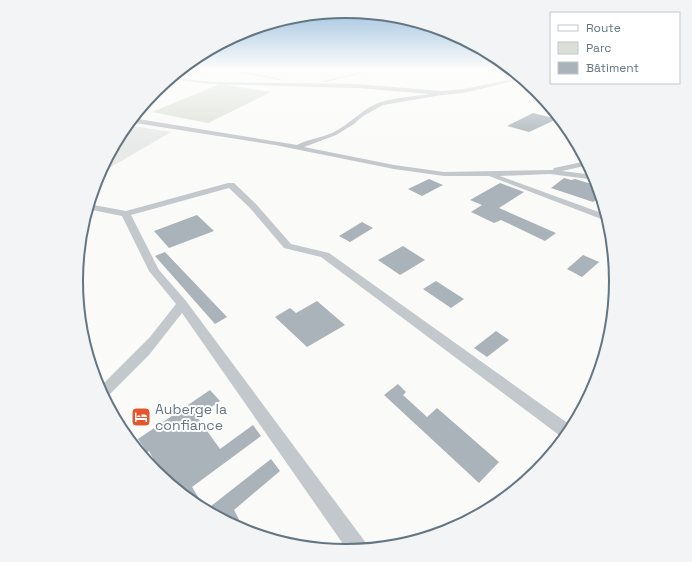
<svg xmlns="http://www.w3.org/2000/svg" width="692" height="562" font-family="'Space Grotesk',sans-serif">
<rect width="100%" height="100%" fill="#fafaf8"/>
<!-- built -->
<path fill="#e8e9e9" d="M126,125L171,132L99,174L122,131Z"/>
<!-- green -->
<path fill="#dadfd7" d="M220,84L271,92L208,123L152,112Z"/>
<!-- building -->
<path fill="#aab3b9" d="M533,113L557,119L529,132L507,126Z
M564,178L571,180L575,179L598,186L601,197L593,202L551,188Z
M429,179L443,185L422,196L408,189Z
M500,183L524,192L499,208L556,233L545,241L501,220L494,223L471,212L482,205L470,200Z
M197,215L214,231L169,248L154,231Z
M362,222L373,228L350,242L339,236Z
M403,246L425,260L400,275L378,260Z
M165,252L227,317L215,324L155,256Z
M583,255L599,262L582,277L567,269Z
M436,281L464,299L451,308L423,289Z
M317,301L345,325L307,347L275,317L290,308L296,313Z
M496,331L509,340L487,357L474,348Z
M398,384L406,392L403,395L427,417L437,408L499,462L479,483L384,395Z
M210,390L220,401L197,417L220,449L253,425L261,436L192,487L206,510L271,459L280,471L234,510L245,531L196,505L173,487L166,475L163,477L149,451L147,452L138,439Z"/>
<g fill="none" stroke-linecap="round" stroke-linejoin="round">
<!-- primary casing -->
<g stroke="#b5babe" stroke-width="2">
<path id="primary" d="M195,69H210L206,71L173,76L178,71Z"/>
</g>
<!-- minor -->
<path fill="#c3c8cc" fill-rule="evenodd" d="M224,69H231L281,79L279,80Z
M373,69H379L325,82L323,81Z
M483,69C493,67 515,72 523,79L464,93L442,95L383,105L363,116L354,124L336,135L304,147L394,165L444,172L553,170L554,168L587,161L589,165L562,171L594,175L596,180L550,174L500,176L607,215L609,222L489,176H444L394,169L275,145L129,122L132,118L297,145C308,139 320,138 332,133C349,125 361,110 378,103C391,98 416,96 430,94L357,88L211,84L169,79L171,77L211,82L357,84L442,91L464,89L516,78Z
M228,183H234L256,204L291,244L329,253L573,427L563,438L321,257L284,248L250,208L229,188L131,215L159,270L186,301L366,543L368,549L348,551L182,313L149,355L105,399L99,388L150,337L176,304L149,271L122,216L87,209L88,204L126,211Z"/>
<!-- primary -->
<use href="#primary" fill="#fff" fill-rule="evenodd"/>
</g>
<!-- sky -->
<linearGradient id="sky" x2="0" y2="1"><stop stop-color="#96bcdc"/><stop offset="0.47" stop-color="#fdfdfc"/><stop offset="1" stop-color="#fdfdfc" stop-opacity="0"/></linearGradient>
<rect width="692" height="147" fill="url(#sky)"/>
<!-- icons -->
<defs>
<g id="hotel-square" transform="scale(1)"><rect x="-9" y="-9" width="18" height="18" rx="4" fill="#e4572e" stroke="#fff"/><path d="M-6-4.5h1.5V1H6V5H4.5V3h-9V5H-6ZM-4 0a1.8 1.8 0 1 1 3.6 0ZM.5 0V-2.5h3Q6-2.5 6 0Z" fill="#fff"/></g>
</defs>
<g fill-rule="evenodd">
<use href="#hotel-square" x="141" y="417"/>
</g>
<g text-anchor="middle" stroke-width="4" stroke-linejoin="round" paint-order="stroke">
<!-- near-poi labels -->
<g font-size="14" fill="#657683" stroke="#fff" text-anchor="start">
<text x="155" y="414">Auberge la<tspan x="155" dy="16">confiance</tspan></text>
</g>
</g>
<!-- crop -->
<path d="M0 0H692V562H0ZM83 281a263 263 0 1 1 526 0a263 263 0 1 1-526 0Z" fill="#f3f4f5" fill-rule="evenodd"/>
<path fill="none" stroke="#657683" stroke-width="2" d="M83 281a263 263 0 1 1 526 0a263 263 0 1 1-526 0Z"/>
<!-- legend -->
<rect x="550" y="12" width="130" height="72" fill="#ffffff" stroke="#c1c8cd"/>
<rect x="558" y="25" width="20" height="6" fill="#ffffff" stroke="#c1c8cd"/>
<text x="586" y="32" font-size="12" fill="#657683">Route</text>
<rect x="558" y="42" width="20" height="12" fill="#dadfd7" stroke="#c1c8cd"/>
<text x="586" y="52" font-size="12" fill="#657683">Parc</text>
<rect x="558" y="62" width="20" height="12" fill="#aab3b9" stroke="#c1c8cd"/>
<text x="586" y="72" font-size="12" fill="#657683">Bâtiment</text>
</svg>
